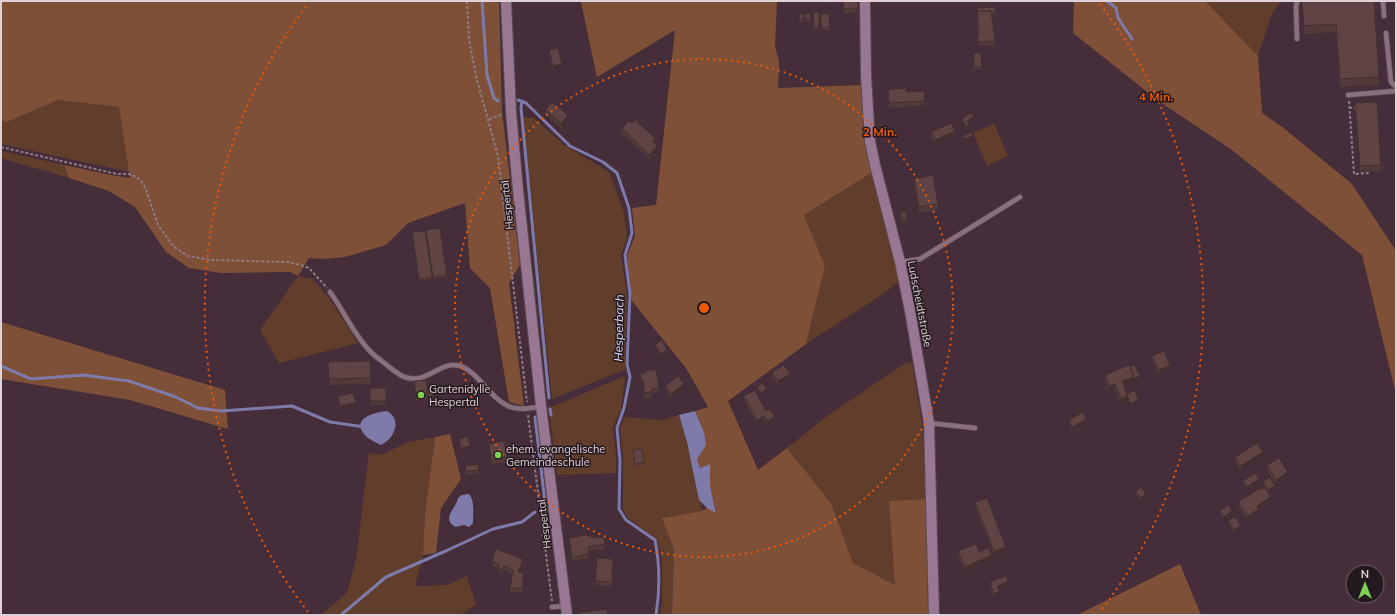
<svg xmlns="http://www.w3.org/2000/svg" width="1397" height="616" font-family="Mulish,sans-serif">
<rect width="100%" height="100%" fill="#452d39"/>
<!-- green -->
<path fill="#613e2c" d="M1205,1H1282L1272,13L1258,56Z
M58,100L119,107L130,172L1,144V121L7,122Z
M523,117L534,118L563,144L609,172L624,212L627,237L621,255L627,296L625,365L626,369L552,399Z
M994,124L1008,156L987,166L973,133Z
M1,151L64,165L69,178L1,158Z
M871,173L899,281L886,292L806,344L825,266L804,215Z
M298,276L313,279L329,298L358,343L279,363L260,330Z
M906,363H912L922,424L926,499L889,501L895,585L853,563L831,503L787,448L827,416Z
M625,376L621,409L613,427L616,457V473L557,475L549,408Z
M679,415L687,442L702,511L663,518L674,549L672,615H660L662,603V559L657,540L628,518L623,509V454L620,429L624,417L662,420Z
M435,437L425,513L423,555L415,586L447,585L467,576L476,605L460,615H321L347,593L356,560L369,453L381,455L408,442Z"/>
<!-- forest -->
<path fill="#7f5038" d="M1,1H499L502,111L520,265L509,283L524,406L509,402L490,288L470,268L465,203L408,223L386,245L345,257L323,259L309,258L298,276L290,272L221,273L189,268L166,252L135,207L109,191L69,178L64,165L116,176L130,178L119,107L58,100L7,122L1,121Z
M614,1H777L775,47L779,61L778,88L862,85L863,128L871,173L804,215L825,266L806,344L728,401L758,470L787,448L831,503L853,563L895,585L889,501L926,499L928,615H672L674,549L662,518L702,511L707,508L716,512L710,486V464L700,468L697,459L704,432L695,411L708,407L686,368L632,301L627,256L635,236L632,208L656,205L675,30L597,77L581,2Z
M1074,1H1205L1258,56L1262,113L1281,126L1352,184L1396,251V394L1362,255L1232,150L1160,102L1073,33Z
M1,322L225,390L228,429L130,400L1,379Z
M450,434L461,479L441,508L436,553L423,555L425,513L435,437Z
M1180,564L1201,615H1077Z"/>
<!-- water -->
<path fill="#7e7aaa" d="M387,411C403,420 394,439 381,445C375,442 368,439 364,434C351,418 376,412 387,411Z
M695,411L704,432L706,445L697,459L700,468L710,464V486L716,513L707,508L699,500L687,442L679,415Z
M469,494C475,501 473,515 473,523L469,527L464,525L455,527C441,518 456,509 458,498L462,495Z"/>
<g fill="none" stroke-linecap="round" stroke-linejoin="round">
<!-- stream -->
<path stroke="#7e7aaa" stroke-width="3" d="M482,1L487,75L494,98L498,101
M1107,1L1116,8L1118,18L1132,39
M518,100L526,103L570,146L603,162L617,173L629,208L632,233L625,255L630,294L627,364L630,377L624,408L617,428L620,461L619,509L626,520L655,540C660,565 660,590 656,615
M522,101L521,108L549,398
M1,366L31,379L83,375L129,381L176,397L198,408L221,411L292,406L330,422L365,427
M550,409L551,415
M535,417L546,511
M341,615L386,577L448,550L493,529L522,522L535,512"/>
<!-- lane casing -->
<g stroke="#5e4953" stroke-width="6">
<path id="lane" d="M1297,1L1296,7L1297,39
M1383,1L1384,16
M1386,33L1391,82L1396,87
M1348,95L1396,91
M900,262L920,259L1020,197
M330,292C344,311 353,333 369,350C374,356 382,361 388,366C398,374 406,381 420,378C435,374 446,360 463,367C471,371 476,376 482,383C502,405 510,414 541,406
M929,423L975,428
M552,607L566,606"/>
</g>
<!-- secondary casing -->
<g stroke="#5e4953" stroke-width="12">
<path id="secondary" d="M506,1L511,112L518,190L541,406L567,615
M865,1L866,76L870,141L875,165L900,262L910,311L929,423L934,615"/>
</g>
<!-- path -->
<path stroke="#907c86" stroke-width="2" stroke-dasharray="3 2" stroke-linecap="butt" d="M467,1L469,40L477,80L498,156L527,402
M1349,101L1354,174L1369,173
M1349,108L1358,107
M489,119L501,115
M1,147L117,174H129L136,177L141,181L145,187L158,225L173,246L188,256L211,260L288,262L301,265L309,268L327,288
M528,415L552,601"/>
<!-- lane -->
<use href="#lane" stroke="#8a6f7c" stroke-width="4.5"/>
<!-- secondary -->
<use href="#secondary" stroke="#987792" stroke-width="10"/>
</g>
<!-- wall -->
<path fill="#533a3a" d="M825,1H840L825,3Z
M842,1H857L858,12L844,13Z
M1302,1H1374L1379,85L1340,87L1336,32L1304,34Z
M995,7L996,15H992L995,45L978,46L977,34H978L977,8Z
M819,12V29H814L813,13Z
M810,13L811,21L805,22V14Z
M799,14H804V22H799Z
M820,14H829L830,30H822Z
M549,50L562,68L553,70L549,54Z
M974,53H981L982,69L974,70Z
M906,92L925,101V105L889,108L888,94Z
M1355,103L1381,165V171L1360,172Z
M545,110L568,120L561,128L545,114Z
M962,118L974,119L968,122L969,128L966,129L962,121Z
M622,128L655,143H654L657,151L649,159L622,133Z
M931,132L955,135L935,144L931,137Z
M914,179L938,204V210L919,213L914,185Z
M900,212L907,218V220L901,221Z
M426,230L447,275V277L433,279Z
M412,234L432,277V279L419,281Z
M655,345L667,352L661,356L655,347Z
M1152,356L1170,370L1158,374L1152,360Z
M370,361L371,384L329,385L328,362Z
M772,372L790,378L778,385L772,376Z
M645,373L659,388V392L652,393V397L644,398L643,383L641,384L640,374Z
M1105,375L1140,378L1124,385L1127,394L1138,402L1130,406L1128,400L1121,403L1115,388L1109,391L1105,379Z
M414,381L427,389L434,396V398L416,401Z
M665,386L684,388L671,398L665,390Z
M757,387L767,391L761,395L757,389Z
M370,388H386V405H370Z
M338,396L356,406L340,410L338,400Z
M744,396L766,411L775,421L767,425L764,420L757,424L744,400Z
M1069,420L1086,424L1072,431L1069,424Z
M489,444L507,457V462L491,464L489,448Z
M633,452L644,463V465L635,466Z
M1263,456L1241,471L1235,461V457Z
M1267,465L1288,476L1276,484L1267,470Z
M465,466L479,470V473L466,475Z
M1243,481H1259L1247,489L1243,483Z
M1263,482L1275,488L1268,492L1263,484Z
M1136,492L1146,496L1141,500L1136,494Z
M1271,501L1259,509V513L1247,520L1238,506V502Z
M975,502L1006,551L994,555L975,506Z
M1220,511L1232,513L1224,519L1220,513Z
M1228,521L1241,528L1234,532L1228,523Z
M569,538L605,544V549L588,551L589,558L572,561Z
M958,551L979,552L992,559L965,571L958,556Z
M613,559L612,586L595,585V581Z
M492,561L523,564L519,572L523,573V593L510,592L512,574L504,570L502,574L498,572V568L492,565Z
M990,582L1008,586L998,590L999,597L994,598L990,586Z"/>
<!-- shaded-wall -->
<path fill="#432f30" d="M562,64V68L553,70V66Z
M568,115V120L561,128V123Z
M974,117V119L967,123V121Z
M969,125V128L966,129V127Z
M955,131V135L935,144V140Z
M973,136V138L964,142V139Z
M655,138V143L652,146V141Z
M657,146V151L649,159V155Z
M667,350V352L661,356V354Z
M1170,366V370L1158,374V370Z
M790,374V378L778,385V381Z
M1140,376V378L1122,386V381L1134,377Z
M641,379H643V383L641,384Z
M684,384V388L671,398V394Z
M1115,384V388L1109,391V386Z
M767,389V391L761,395V393Z
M1128,396V400L1121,403V399Z
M1138,400V402L1130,406V404Z
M356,402V406L340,410V406Z
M764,416V420L757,424V420Z
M775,417V421L767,425V421Z
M1086,420V424L1072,431V427Z
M470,446V448L461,450V448Z
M1263,452V456L1241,471V466Z
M1288,472V476L1276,484V480Z
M1259,479V481L1247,489V487Z
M1275,486V488L1268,492V490Z
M1146,494V496L1141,500V498Z
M1271,497V501L1259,509V513L1247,520V516L1257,506Z
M1232,511V513L1224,519V517Z
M1241,526V528L1234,532V530Z
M1006,547V551L994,555V551Z
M992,555V559L965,571V567Z
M523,559V564L518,576V572Z
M1008,582V586L997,590V586Z
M999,592V597L994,598V594Z"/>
<!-- building -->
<path fill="#604344" stroke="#432f30" d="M843,1H857L858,8L844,9Z
M1302,1H1374L1379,77L1340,79L1336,24L1304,26Z
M995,7L996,13H992L991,11H977V14V8Z
M977,11H991L995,41L978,42L977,34H979Z
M819,12V26L814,27L813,13Z
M810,13L811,19H805V14Z
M799,14H804V19L799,20Z
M820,14H829L830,27L822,28Z
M558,48L562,64L553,66L549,50Z
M974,53H981L982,67H974Z
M906,88V92L924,91L925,101L889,103L888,90Z
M552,102L568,115L561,123L545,110Z
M1377,102L1381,165L1360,166L1355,103Z
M1394,110H1396V144Z
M972,113L974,117L967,121L969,125L966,127L962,118Z
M635,120L655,138L652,141L657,146L649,155L622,128L629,121L632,123Z
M951,123L955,131L935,140L931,132Z
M971,132L973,136L964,139L963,136Z
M933,175L938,204L919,207L914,179Z
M900,212H906L907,218H901Z
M440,228L447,275L433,277L426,230Z
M425,231L432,277L419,279L412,232Z
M662,340L667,350L661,354L655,345Z
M1164,351L1170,366L1158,370L1152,356Z
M370,361L371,378L329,379L328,362Z
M784,365L790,374L778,381L772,372Z
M1129,365L1134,377L1122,381L1128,396L1121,399L1115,384L1109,386L1105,375Z
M1135,365L1140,376L1134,379V377L1130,367Z
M656,369L659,388L652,389V392L644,393L643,379H641L640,374L645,373V371Z
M678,376L684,384L671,394L665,386Z
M426,380L428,395L416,396L414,381Z
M763,383L767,389L761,393L757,387Z
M370,388H386V401H370Z
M433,388L434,396L428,397L427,389Z
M755,390L766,411L770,409L775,417L767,421L764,416L757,420L744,396Z
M1135,390L1138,400L1130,404L1127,394Z
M353,393L356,402L340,406L338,396Z
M1083,412L1086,420L1072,427L1069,420Z
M468,437L470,446L461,448L459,439Z
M504,441L507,457L491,460L489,444Z
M1257,443L1263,452L1241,466L1235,457Z
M642,449L644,463L635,464L633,450Z
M1279,458L1288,472L1276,480L1267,465Z
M478,464L479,470L466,472L465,466Z
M1255,473L1259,479L1247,487L1243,481Z
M1270,477L1275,486L1268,490L1263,482Z
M1141,487L1146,494L1141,498L1136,492Z
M1264,487L1271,497L1257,506L1259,509L1247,516L1238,502L1260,488L1261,489Z
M987,498L1006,547L994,551L975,502Z
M1228,505L1232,511L1224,517L1220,511Z
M1235,517L1241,526L1234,530L1228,521Z
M586,535L595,538L604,537L605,544L588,547L589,554L572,557L569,538Z
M976,544L979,552L988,548L992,555L965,567L958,551Z
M496,549L523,559L518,572L523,573V588H510L513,570L504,566L502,570L498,568L499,564L492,561Z
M597,558L613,559L612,582L595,581Z
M1006,576L1008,582L997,586L999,592L994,594L990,582Z
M607,609L608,615H579V613Z"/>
<!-- distance rings -->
<g fill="none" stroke="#e8590c" stroke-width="2" stroke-dasharray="2 4">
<circle cx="704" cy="308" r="249"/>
<path d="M308 612A499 499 0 0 1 308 4M1100 4A499 499 0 0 1 1100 612"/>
</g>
<!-- markers -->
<g fill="#7cd155" stroke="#24191f" stroke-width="1.5">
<circle cx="421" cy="395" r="4"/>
<circle cx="498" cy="455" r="4"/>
</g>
<g text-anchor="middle" stroke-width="3" stroke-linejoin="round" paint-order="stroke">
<!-- street labels -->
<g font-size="11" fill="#e0d0d7" stroke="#24191f">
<text transform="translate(507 205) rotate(-96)" y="4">Hespertal</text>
<text transform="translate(920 304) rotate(79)" y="4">Ludscheidtstraße</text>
<text transform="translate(544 524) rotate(-97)" y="4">Hespertal</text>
</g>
<!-- poi labels -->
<g font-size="11" fill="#e0d0d7" stroke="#24191f" text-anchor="start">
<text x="429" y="393">Gartenidylle<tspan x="429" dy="13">Hespertal</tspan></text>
<text x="506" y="453">ehem. evangelische<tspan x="506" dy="13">Gemeindeschule</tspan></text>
</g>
<!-- water labels -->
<g font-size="12" font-style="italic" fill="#dfddfb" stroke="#24191f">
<text transform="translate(619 328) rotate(-89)" y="4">Hesperbach</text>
</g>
</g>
<circle cx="704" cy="308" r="6" fill="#e8590c" stroke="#24191f" stroke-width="2"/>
<g font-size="12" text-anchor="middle" font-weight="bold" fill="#e8590c" stroke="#24191f" stroke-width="3" stroke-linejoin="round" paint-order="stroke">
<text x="1156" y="101">4 Min.</text>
<text x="880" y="136">2 Min.</text>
</g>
<!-- border -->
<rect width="1397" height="616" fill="none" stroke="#e0d0d7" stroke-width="4"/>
<!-- north arrow -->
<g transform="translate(1365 584)"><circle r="19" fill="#24191f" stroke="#6f6269"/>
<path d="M0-3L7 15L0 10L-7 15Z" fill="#7cd155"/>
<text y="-6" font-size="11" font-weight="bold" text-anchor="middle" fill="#e0d0d7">N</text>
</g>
</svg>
